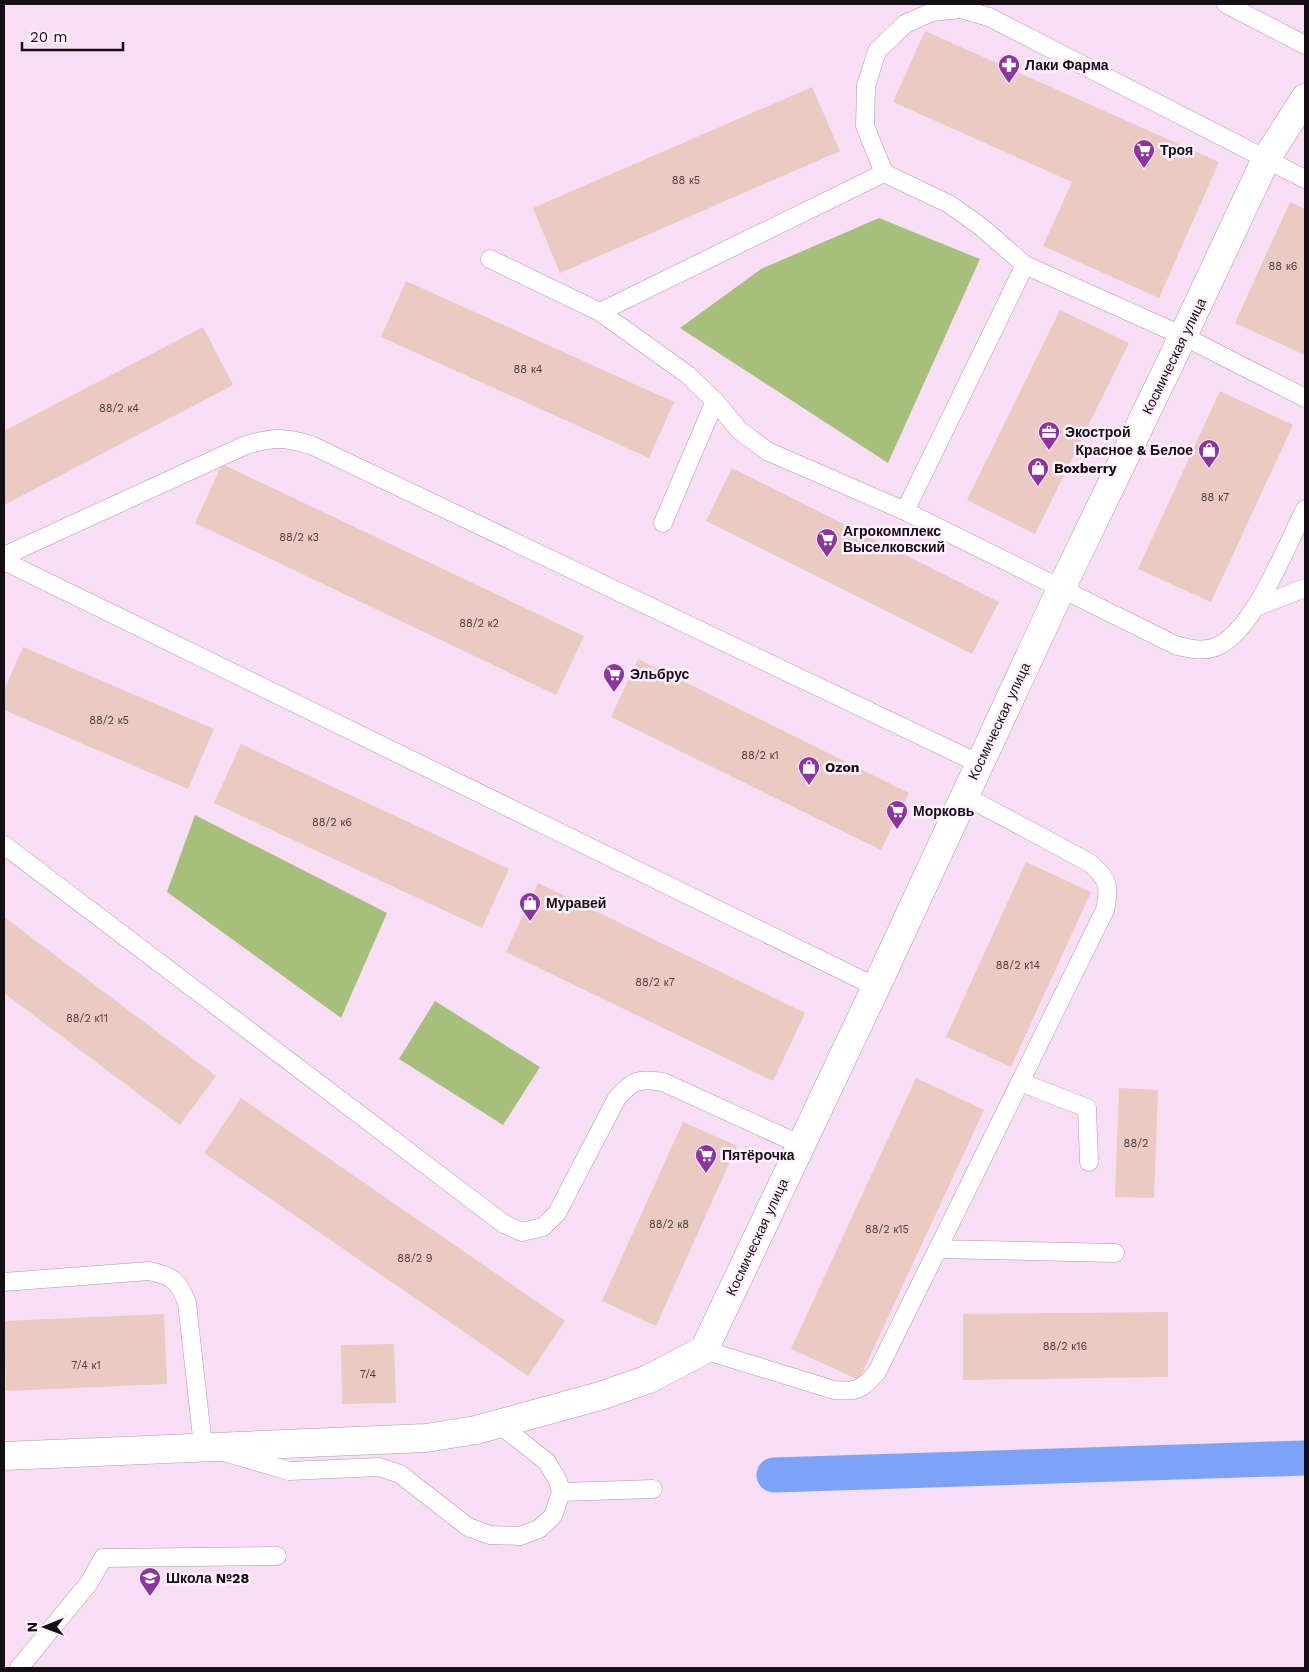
<svg xmlns="http://www.w3.org/2000/svg" width="1309" height="1672" font-family="'Work Sans',sans-serif">
<rect width="100%" height="100%" fill="#f7def4"/>
<!-- green -->
<path fill="#a6c07c" d="M879,218L980,259L888,463L680,328L761,269Z
M195,815L387,913L341,1018L167,892Z
M435,1001L540,1067L503,1125L399,1059Z"/>
<g fill="none" stroke-linecap="round" stroke-linejoin="round">
<!-- canal -->
<path stroke="#7ca3f6" stroke-width="35" d="M774,1475L1305,1458"/>
</g>
<!-- building -->
<path fill="#eacac1" d="M925,31L1219,162L1159,298L1043,246L1072,182L893,102Z
M812,87L840,151L560,273L533,208Z
M1290,202L1305,209V355L1235,323Z
M406,281L674,402L649,458L381,337Z
M1060,310L1129,343L1035,534L967,500Z
M203,327L233,385L4,505V431Z
M1220,391L1293,425L1211,602L1138,569Z
M222,464L584,636L556,695L195,523Z
M732,468L999,602L972,654L706,521Z
M23,647L214,729L188,789L4,710V690Z
M638,659L909,793L881,850L611,717Z
M241,744L509,869L482,928L214,803Z
M1026,862L1091,892L1011,1067L946,1037Z
M538,883L805,1013L773,1081L506,952Z
M4,917L216,1076L180,1125L4,993Z
M916,1078L984,1110L859,1380L791,1349Z
M1119,1088L1158,1090L1154,1198L1115,1197Z
M241,1098L565,1321L528,1376L204,1153Z
M683,1122L737,1146L656,1326L602,1301Z
M1168,1312V1377L963,1380V1314Z
M164,1314L167,1384L6,1391L4,1321Z
M394,1344L396,1403L342,1404L341,1345Z"/>
<g fill="none" stroke-linecap="round" stroke-linejoin="round">
<!-- service casing -->
<g stroke="#ae97ab" stroke-width="19">
<path id="service" d="M1226,4L1305,45
M1305,179L989,17L961,9L932,12L905,24L877,51L866,86L865,126L884,173L949,204L980,226L1025,265L1183,336L1305,398
M490,259L600,312L688,375L715,401L739,430L767,451L905,511L1175,645C1190,649 1205,653 1220,645C1255,627 1287,545 1305,509
M600,312L884,173
M905,511L1025,265
M663,523L715,401
M4,556L246,445C273,437 284,437 311,445L980,764
M4,561L876,987
M1256,607L1305,588
M4,845L504,1224L522,1232L543,1227L557,1213L617,1098C633,1080 639,1078 663,1082L801,1145
M1020,1082L1087,1108L1089,1162
M938,1249L1115,1253
M4,1282L149,1271C173,1276 178,1280 187,1303L203,1446L289,1471L379,1467L400,1474L468,1527L490,1535L520,1536L539,1529L553,1516L561,1492L558,1481L547,1462L499,1424
M704,1350L834,1390C857,1392 862,1390 877,1372L1105,910C1110,886 1109,880 1090,863L965,796
M561,1492L653,1489
M19,1668L89,1583L103,1558L277,1556"/>
</g>
<!-- minor casing -->
<g stroke="#ae97ab" stroke-width="29">
<path id="minor" d="M4,1456L426,1438L476,1430L600,1396L649,1379L704,1350L876,987L1061,589L1183,336L1266,159L1305,98"/>
</g>
<!-- service -->
<use href="#service" stroke="#fff" stroke-width="18"/>
<!-- minor -->
<use href="#minor" stroke="#fff" stroke-width="28"/>
</g>
<!-- icons -->
<defs>
<g id="pharmacy-pin" transform="scale(1.125)"><path d="M0 17L-7.5 6A9.5 9.5 0 1 1 7.5 6Z" fill="#8e34a0" stroke="#feeffc"/><path d="M-2-6h4v4h4v4h-4v4h-4v-4h-4v-4h4Z" fill="#fff"/></g>
<g id="supermarket-pin" transform="scale(1.125)"><path d="M0 17L-7.5 6A9.5 9.5 0 1 1 7.5 6Z" fill="#8e34a0" stroke="#feeffc"/><path d="M-6-5.5h2.5l.6 2H6L4.5 2H-2.5L-4.4-4H-6ZM-1.5 3.2a1.3 1.3 0 1 0 .1 0ZM3 3.2a1.3 1.3 0 1 0 .1 0Z" fill="#fff"/></g>
<g id="office-pin" transform="scale(1.125)"><path d="M0 17L-7.5 6A9.5 9.5 0 1 1 7.5 6Z" fill="#8e34a0" stroke="#feeffc"/><path d="M-6-3h4V-5.5h4V-3h4V5H-6ZM-1-4.5V-3h2v-1.5ZM-6 0V1H6V0Z" fill="#fff"/></g>
<g id="shop-pin" transform="scale(1.125)"><path d="M0 17L-7.5 6A9.5 9.5 0 1 1 7.5 6Z" fill="#8e34a0" stroke="#feeffc"/><path d="M-5-2.5h2.3a2.7 3.5 0 0 1 5.4 0H5L5.5 6h-11ZM-1.5-2.5h3a1.5 2.3 0 0 0-3 0Z" fill="#fff"/></g>
<g id="school-pin" transform="scale(1.125)"><path d="M0 17L-7.5 6A9.5 9.5 0 1 1 7.5 6Z" fill="#8e34a0" stroke="#feeffc"/><path d="M0-5L7-2L0 1L-7-2ZM-4 1L0 2.5L4 1V4Q0 6-4 4Z" fill="#fff"/></g>
</defs>
<g fill-rule="evenodd">
<use href="#pharmacy-pin" x="1009" y="65"/>
<use href="#supermarket-pin" x="1144" y="150"/>
<use href="#office-pin" x="1049" y="432"/>
<use href="#shop-pin" x="1209" y="450"/>
<use href="#shop-pin" x="1038" y="468"/>
<use href="#supermarket-pin" x="827" y="539"/>
<use href="#supermarket-pin" x="614" y="674"/>
<use href="#shop-pin" x="809" y="767"/>
<use href="#supermarket-pin" x="897" y="811"/>
<use href="#shop-pin" x="530" y="903"/>
<use href="#supermarket-pin" x="706" y="1155"/>
<use href="#school-pin" x="150" y="1578"/>
</g>
<g text-anchor="middle" stroke-width="5" stroke-linejoin="round" paint-order="stroke">
<!-- number labels -->
<g font-size="11" fill="#4b3d40">
<text x="686" y="184">88 к5</text>
<text x="1283" y="270">88 к6</text>
<text x="528" y="373">88 к4</text>
<text x="119" y="412">88/2 к4</text>
<text x="1215" y="501">88 к7</text>
<text x="299" y="541">88/2 к3</text>
<text x="479" y="627">88/2 к2</text>
<text x="109" y="724">88/2 к5</text>
<text x="760" y="759">88/2 к1</text>
<text x="332" y="826">88/2 к6</text>
<text x="1018" y="969">88/2 к14</text>
<text x="655" y="986">88/2 к7</text>
<text x="87" y="1022">88/2 к11</text>
<text x="1136" y="1147">88/2</text>
<text x="669" y="1228">88/2 к8</text>
<text x="887" y="1233">88/2 к15</text>
<text x="415" y="1262">88/2 9</text>
<text x="1065" y="1350">88/2 к16</text>
<text x="86" y="1369">7/4 к1</text>
<text x="368" y="1378">7/4</text>
</g>
<!-- poi labels -->
<g font-size="14" font-weight="bold" fill="#160e15" stroke="#feeffc" text-anchor="start">
<text x="1025" y="70">Лаки Фарма</text>
<text x="1160" y="155">Троя</text>
<text x="1065" y="437">Экострой</text>
<text x="1193" y="455" text-anchor="end">Красное &amp; Белое</text>
<text x="1054" y="473">Boxberry</text>
<text x="843" y="536">Агрокомплекс<tspan x="843" dy="16">Выселковский</tspan></text>
<text x="630" y="679">Эльбрус</text>
<text x="825" y="772">Ozon</text>
<text x="913" y="816">Морковь</text>
<text x="546" y="908">Муравей</text>
<text x="722" y="1160">Пятёрочка</text>
<text x="166" y="1583">Школа №28</text>
</g>
<!-- street labels -->
<g font-size="14" fill="#160e15" stroke="#feeffc">
<text transform="translate(1174 356) rotate(-64)" y="5">Космическая улица</text>
<text transform="translate(999 721) rotate(-65)" y="5">Космическая улица</text>
<text transform="translate(757 1237) rotate(-65)" y="5">Космическая улица</text>
</g>
</g>
<!-- border -->
<rect width="1309" height="1672" fill="none" stroke="#160e15" stroke-width="10"/>
<!-- north arrow -->
<g transform="translate(45 1627) rotate(269)" stroke="#feeffc" stroke-width="4" paint-order="stroke">
<path d="M0-4L9 19L0 12L-9 19Z" fill="#160e15"/>
<text y="-8" font-size="14" font-weight="bold" text-anchor="middle" fill="#160e15">N</text>
</g>
<!-- scale -->
<path d="M22 42v8h101v-8" fill="none" stroke="#160e15" stroke-width="2.5"/>
<text x="30" y="42" font-size="15" fill="#160e15" stroke="#feeffc" stroke-width="4" paint-order="stroke">20 m</text>
</svg>
